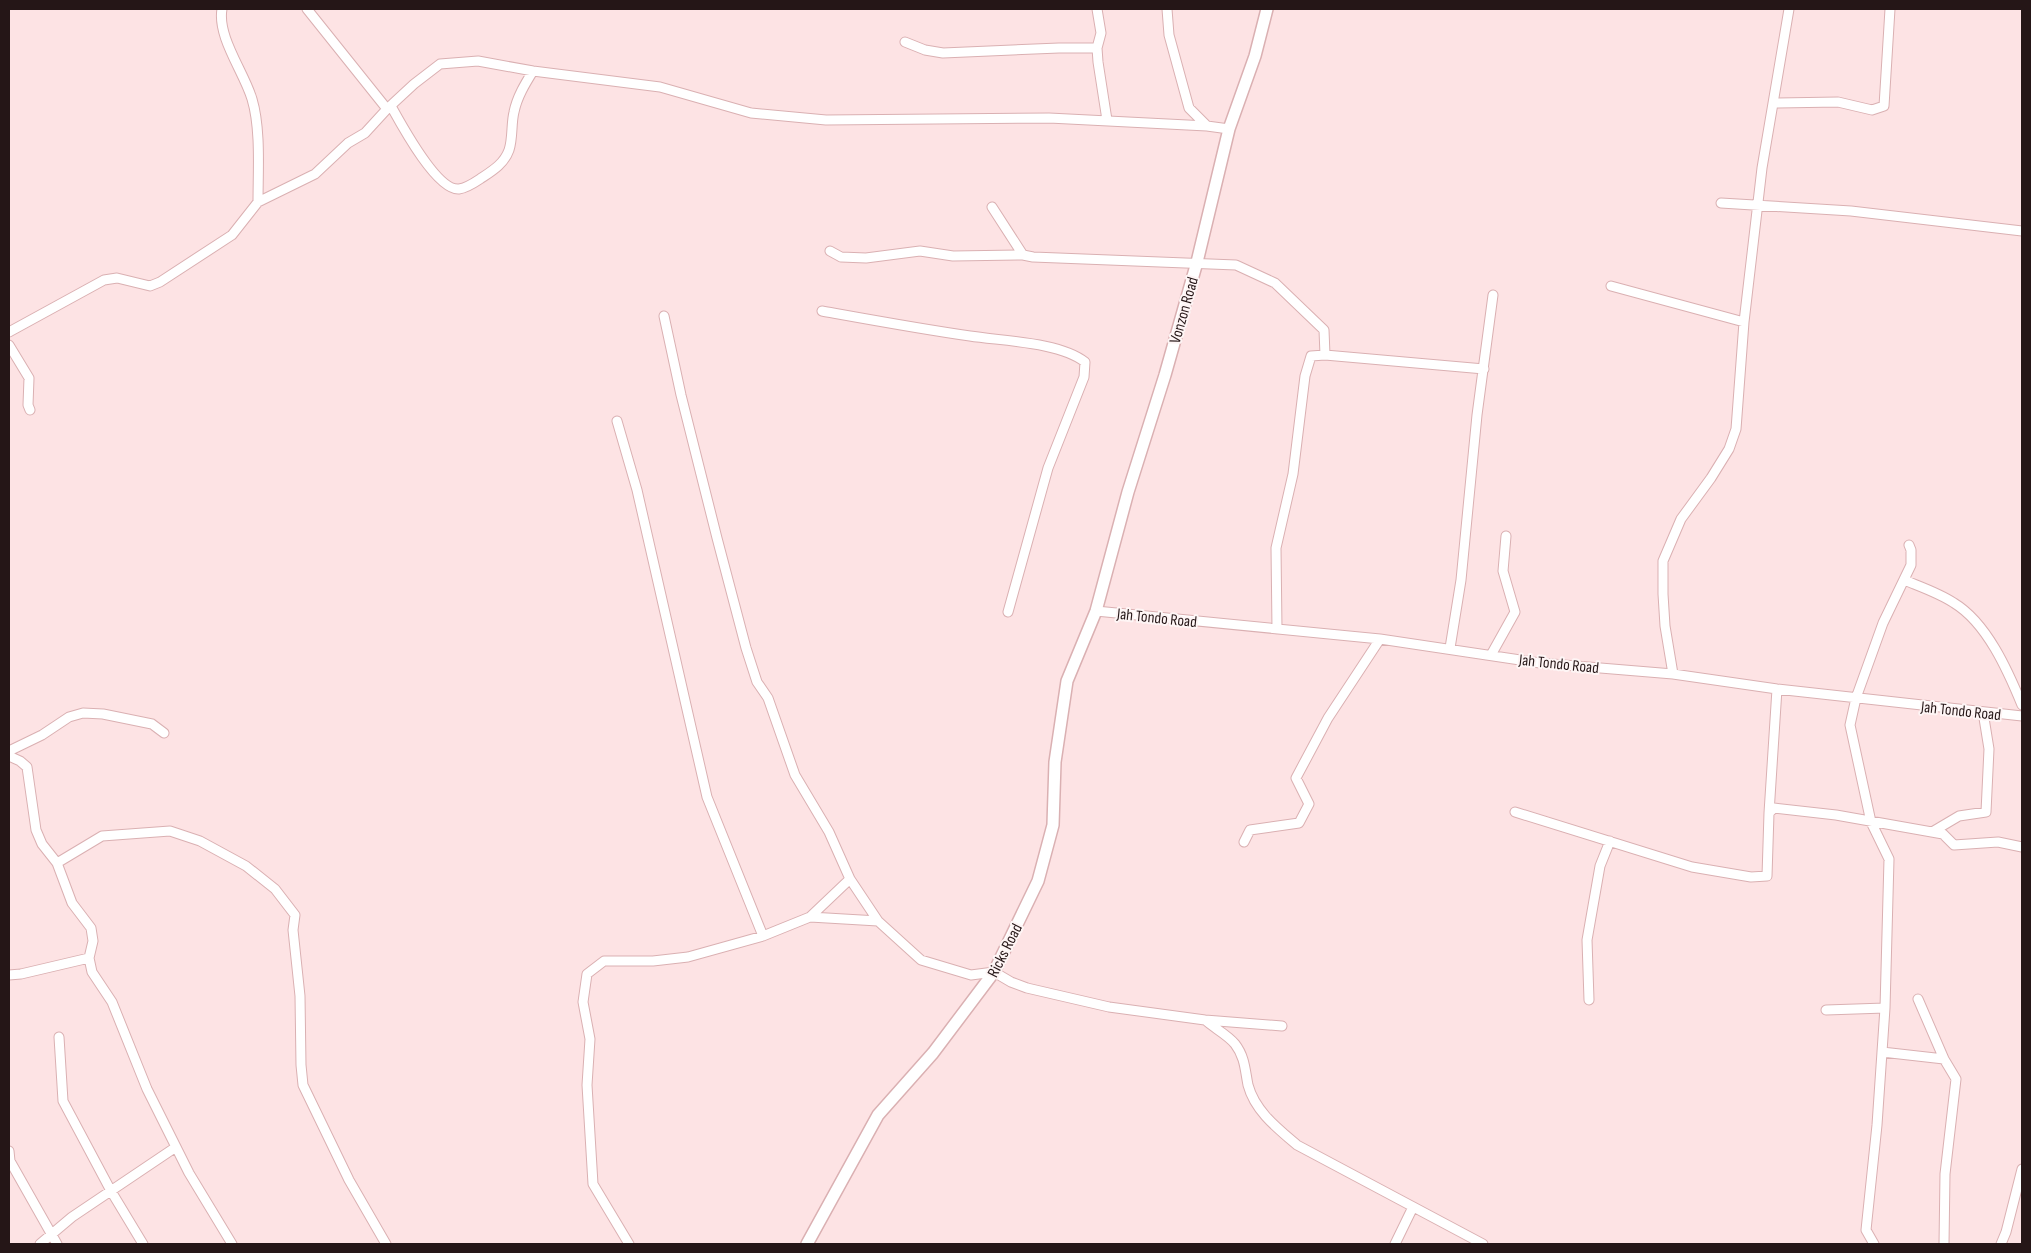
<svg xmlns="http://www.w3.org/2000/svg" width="2031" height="1253" font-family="'Sofia Sans Condensed',sans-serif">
<rect width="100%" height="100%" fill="#fde3e4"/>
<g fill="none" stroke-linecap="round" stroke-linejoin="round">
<!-- minor casing -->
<g stroke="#dab0b2" stroke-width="11">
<path id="minor" d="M222,9C217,37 244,72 252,99C261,129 258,171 258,202
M1097,9L1101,33L1097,48L1098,62L1107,120
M1167,9L1169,35L1189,108L1207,126
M905,42L925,50L943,53L1059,48H1097
M1773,103L1838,102L1872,110L1884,106L1890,9
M391,106C401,124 437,191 459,189C467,188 474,183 480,179C492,171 504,164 509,150C513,138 511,124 514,112C517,97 525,84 533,71
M387,109L414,84L440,64L478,61L533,71L660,87L751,113L826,120L1049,118L1207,126L1229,129
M1721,203L1851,211L2022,231
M992,207L1023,255L1033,257L1236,265L1275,283L1324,330L1325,355L1311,356L1305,376L1293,474L1276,548L1277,629
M830,251L841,257L866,258L920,251L953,256L1023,255
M1611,286L1744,322
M822,311C872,320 921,329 970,336C1002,341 1060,342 1085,362L1084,377L1048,468L1008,612
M664,316L681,395L717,538L746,648L757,682L768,698L795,775L829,832L850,879L878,921
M9,332L104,280L117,278L150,286L160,282L232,235L258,202L315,174L348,143L365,133L387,109L307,9
M9,345L29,378L28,405L30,410
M1325,355L1484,369
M617,421L637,490L707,797L763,936
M1904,580C1921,587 1939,593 1954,603C1987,623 2008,671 2022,705
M1096,611L1380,639L1540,663L1673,674L1777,689L2022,716
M1450,648L1461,580L1477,415L1493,295
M1491,655L1515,612L1503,571L1506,536
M1673,674L1665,626L1663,594V561L1681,519L1711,478L1729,449L1736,429L1744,322L1762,168L1789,9
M9,751L42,735L69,717L83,713L103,714L152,724L164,733
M9,756L20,761L27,767L36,830L42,844L57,863
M1515,812L1692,867L1751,877L1767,876L1769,813L1774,808L1836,815L1943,834L1954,845L1998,842L2022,847
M1769,813L1777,689
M1932,832L1959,816L1986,812L1989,749L1983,712
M1244,842L1250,830L1299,823L1309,804L1296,778L1328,718L1380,639
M810,917L878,921L921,960L971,975L994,972L1011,982L1027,988L1109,1007L1205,1020L1282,1026
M9,975L21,974L89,958
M1918,999L1944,1059L1956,1079L1945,1174L1944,1244
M1589,1000L1587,940L1600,866L1610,841
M1826,1010L1885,1008
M1205,1020C1214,1028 1228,1035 1235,1044C1245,1057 1245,1070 1248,1085C1255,1111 1277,1128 1297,1145L1483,1244
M59,1037L63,1101L111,1191L143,1244
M1882,1052L1944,1059
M9,1151L10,1161L57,1244
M40,1244L72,1217L176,1147
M232,1244L189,1173L147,1089L112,1002L92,972L89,958L93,941L91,928L72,903L57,863L102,836L170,831L200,841L246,866L275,889L295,915L293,930L300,996L301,1065L303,1085L349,1180L386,1244
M629,1244L593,1184L587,1085L590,1039L583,1002L587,974L604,961H653L688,957L763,936L810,917L850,879
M1395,1244L1413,1207
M1874,1244L1866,1230L1877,1125L1885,1008L1889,859L1871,822L1850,725L1856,698L1883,623L1911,565V550L1909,545
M2001,1244L2006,1232L2022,1169"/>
</g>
<!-- tertiary casing -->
<g stroke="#dab0b2" stroke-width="14">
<path id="tertiary" d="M807,1244L878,1115L933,1053L994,972L1038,881L1053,825L1055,762L1067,681L1096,611L1128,492L1165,375L1197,262L1229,129L1255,56L1267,9"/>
</g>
<!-- minor -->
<use href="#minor" stroke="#fff" stroke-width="9"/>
<!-- tertiary -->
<use href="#tertiary" stroke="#fff" stroke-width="11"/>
</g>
<g text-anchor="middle" stroke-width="4" stroke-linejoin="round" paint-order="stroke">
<!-- street labels -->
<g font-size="16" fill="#251617" stroke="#fef5f5">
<text transform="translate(1183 310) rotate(-74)" y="6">Vonzon Road</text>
<text transform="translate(1157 617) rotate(6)" y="6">Jah Tondo Road</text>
<text transform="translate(1559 663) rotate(6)" y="6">Jah Tondo Road</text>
<text transform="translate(1961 710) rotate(6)" y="6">Jah Tondo Road</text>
<text transform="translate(1004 950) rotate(-63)" y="6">Ricks Road</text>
</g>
</g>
<!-- border -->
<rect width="2031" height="1253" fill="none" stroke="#251617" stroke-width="20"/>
</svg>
